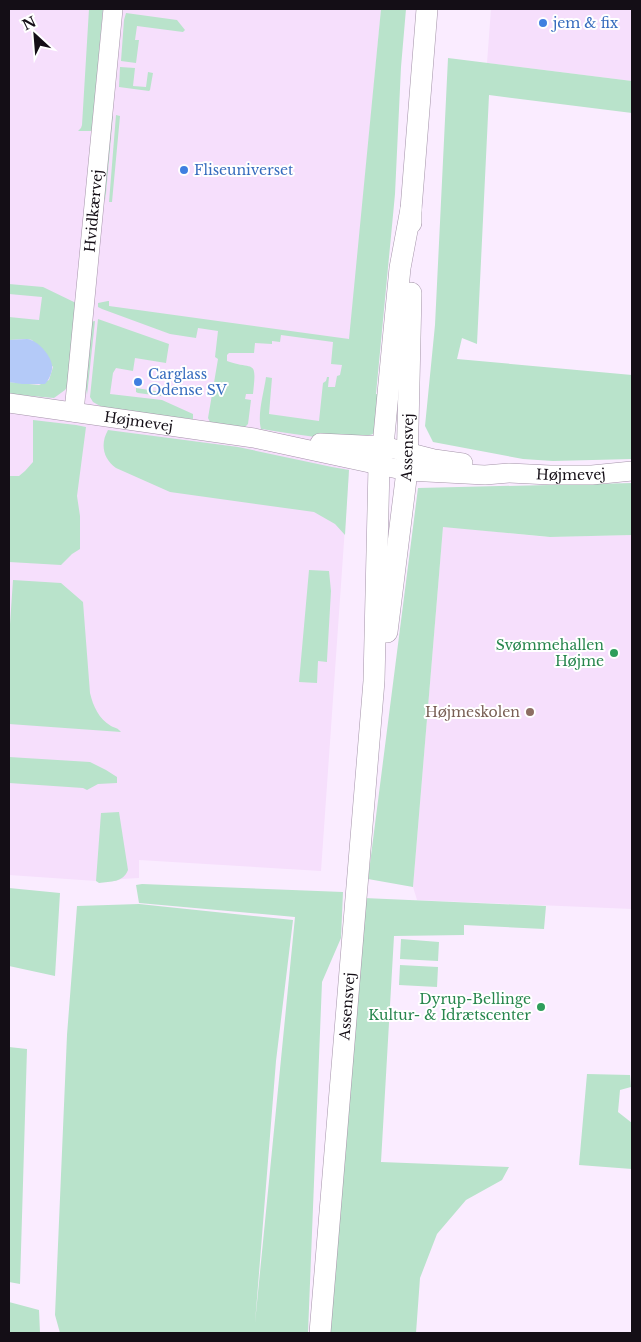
<svg xmlns="http://www.w3.org/2000/svg" width="641" height="1342" font-family="'Libre Baskerville',serif">
<rect width="100%" height="100%" fill="#faecff"/>
<!-- built -->
<path fill="#f6dffc" d="M9,9H381L359,244L367,431L349,470L321,871L139,860V878L122,879L114,881H96L9,875Z
M491,9H632V81L487,63Z
M443,526L546,537L632,535V909L417,900L413,887Z"/>
<!-- green -->
<path fill="#b9e3cb" d="M89,9H103L92,131H78L81,128L82,125Z
M381,9H406L401,67L395,194L376,394L383,395L375,433C348,446 292,433 261,429C257,415 264,392 266,377L272,378L269,414L319,421L323,383L326,381L327,377H329L328,387H335L337,376L340,375L342,365L331,364L333,342L281,335L280,342L272,341V344L255,343L254,353H229L227,355V361C254,371 257,357 253,394H246L245,399L251,400L248,424L245,427L210,422L208,418L218,359L215,357L218,331L198,328L196,338L170,334L102,309L98,307V303L108,301H109V306L349,339Z
M126,13L177,20L185,30L183,32L137,26L135,40H139L136,63L121,61L124,20Z
M448,58L632,81V113L489,95L477,344L462,338L457,359L632,375V459L553,461L523,459L433,442L425,426L435,325Z
M120,67L135,68L133,86L146,87L148,72L153,73L150,90L149,91L119,87Z
M116,115L120,116L112,202H109Z
M113,116L106,193L105,200L102,196L109,118Z
M9,284L43,287L76,303L68,386L65,390L54,398L9,394V382L39,385L49,380L53,367L32,340L27,339L9,340V317L39,320L42,297L9,294Z
M98,319L169,344L166,363L135,358L133,371L116,368L113,373L110,394L162,400L193,414V419L162,416L102,407L93,402L90,397Z
M95,321L87,395L85,384L90,322Z
M136,388L162,392L161,396L138,393L136,392Z
M33,420L76,425L86,427L77,496L80,516V549L72,554L61,565L9,562V476H19L25,471L33,462Z
M108,430L238,447L332,467L349,470L345,535L335,524L314,512L170,492L116,468C103,459 100,444 108,430Z
M632,483V535L550,537L443,527L413,887L368,879L418,488Z
M309,570L329,571L331,591L327,660V662L318,661L317,683L299,682Z
M13,580L61,583L83,602L90,693C93,706 99,719 111,726C115,728 118,728 121,732L9,724V639Z
M9,757L90,762L106,770L117,777V783L98,784L87,790L83,788L9,783Z
M119,812L128,870C123,883 111,881 99,883L96,881L101,813Z
M142,884L343,892L341,938L322,982L308,1333H60L55,1315L67,1035L77,906L139,904L293,920L276,1061L255,1323L295,917L139,903L136,885Z
M9,888L60,893L55,976L9,966Z
M364,898L546,906L544,929L464,925V935L394,936L381,1162L509,1167L502,1180L466,1200L437,1234L420,1278L416,1333H326Z
M401,939L439,942L438,961L400,959Z
M400,965L438,967L437,987L399,985Z
M9,1047L27,1049L20,1284L9,1282Z
M587,1074L630,1075L631,1087L620,1090L618,1112L632,1123V1169L579,1165Z
M9,1302L39,1310L40,1333H9Z"/>
<!-- water -->
<path fill="#b4caf8" d="M27,339C37,340 50,354 52,365C53,371 49,380 45,384H22L9,382V340Z"/>
<g fill="none" stroke-linecap="round" stroke-linejoin="round">
<!-- tertiary casing -->
<g stroke="#a494a9" stroke-width="20">
<g id="tertiary">
<path id="s1" d="M9,403L254,438L407,471L485,475L509,473L550,475H592L632,471"/>
<path id="s2" d="M74,412L113,9"/>
<path d="M320,443L383,446L434,459L463,463"/>
</g>
</g>
<!-- secondary casing -->
<g stroke="#a494a9" stroke-width="22">
<g id="secondary">
<path d="M411,223V209L427,9"/>
<path id="s3" d="M387,632L407,471L411,293"/>
<path id="s4" d="M320,1333L374,681L379,466L383,446L400,268L411,209"/>
</g>
</g>
<!-- tertiary -->
<use href="#tertiary" stroke="#fff" stroke-width="19"/>
<!-- secondary -->
<use href="#secondary" stroke="#fff" stroke-width="21"/>
</g>
<!-- markers -->
<g fill="#3f7fe0" stroke="#fff" stroke-width="2">
<circle cx="543" cy="23" r="5"/>
<circle cx="184" cy="170" r="5"/>
<circle cx="138" cy="382" r="5"/>
</g>
<g fill="#2e9e5b" stroke="#fff" stroke-width="2">
<circle cx="614" cy="653" r="5"/>
<circle cx="541" cy="1007" r="5"/>
</g>
<circle fill="#8d6e63" stroke="#fff" stroke-width="2" cx="530" cy="712" r="5"/>
<g text-anchor="middle" stroke-width="4" stroke-linejoin="round" paint-order="stroke">
<!-- shop labels -->
<g font-size="14" fill="#366cbe" stroke="#fff" text-anchor="start">
<text x="553" y="28">jem &amp; fix</text>
<text x="194" y="175">Fliseuniverset</text>
<text x="148" y="379">Carglass<tspan x="148" dy="16">Odense SV</tspan></text>
</g>
<!-- street labels -->
<g font-size="14" fill="#140e16" stroke="#fff">
<text dy="5" stroke="none"><textPath href="#s2" startOffset="202">Hvidkærvej</textPath></text>
<text dy="5" stroke="none"><textPath href="#s1" startOffset="131">Højmevej</textPath></text>
<text dy="5" stroke="none"><textPath href="#s3" startOffset="186">Assensvej</textPath></text>
<text dy="5" stroke="none"><textPath href="#s1" startOffset="568">Højmevej</textPath></text>
<text dy="5" stroke="none"><textPath href="#s4" startOffset="328">Assensvej</textPath></text>
</g>
<!-- leisure labels -->
<g font-size="14" fill="#27864d" stroke="#fff" text-anchor="end">
<text x="604" y="650">Svømmehallen<tspan x="604" dy="16">Højme</tspan></text>
<text x="531" y="1004">Dyrup-Bellinge<tspan x="531" dy="16">Kultur- &amp; Idrætscenter</tspan></text>
</g>
<!-- education labels -->
<g font-size="14" fill="#785e54" stroke="#fff" text-anchor="end">
<text x="520" y="717">Højmeskolen</text>
</g>
</g>
<!-- border -->
<rect width="641" height="1342" fill="none" stroke="#140e16" stroke-width="20"/>
<!-- north arrow -->
<g transform="translate(35 35) rotate(334)" stroke="#ffffff" stroke-width="4" paint-order="stroke">
<path d="M0-4L9 19L0 12L-9 19Z" fill="#140e16"/>
<text y="-8" font-size="14" font-weight="bold" text-anchor="middle" fill="#140e16">N</text>
</g>
</svg>
